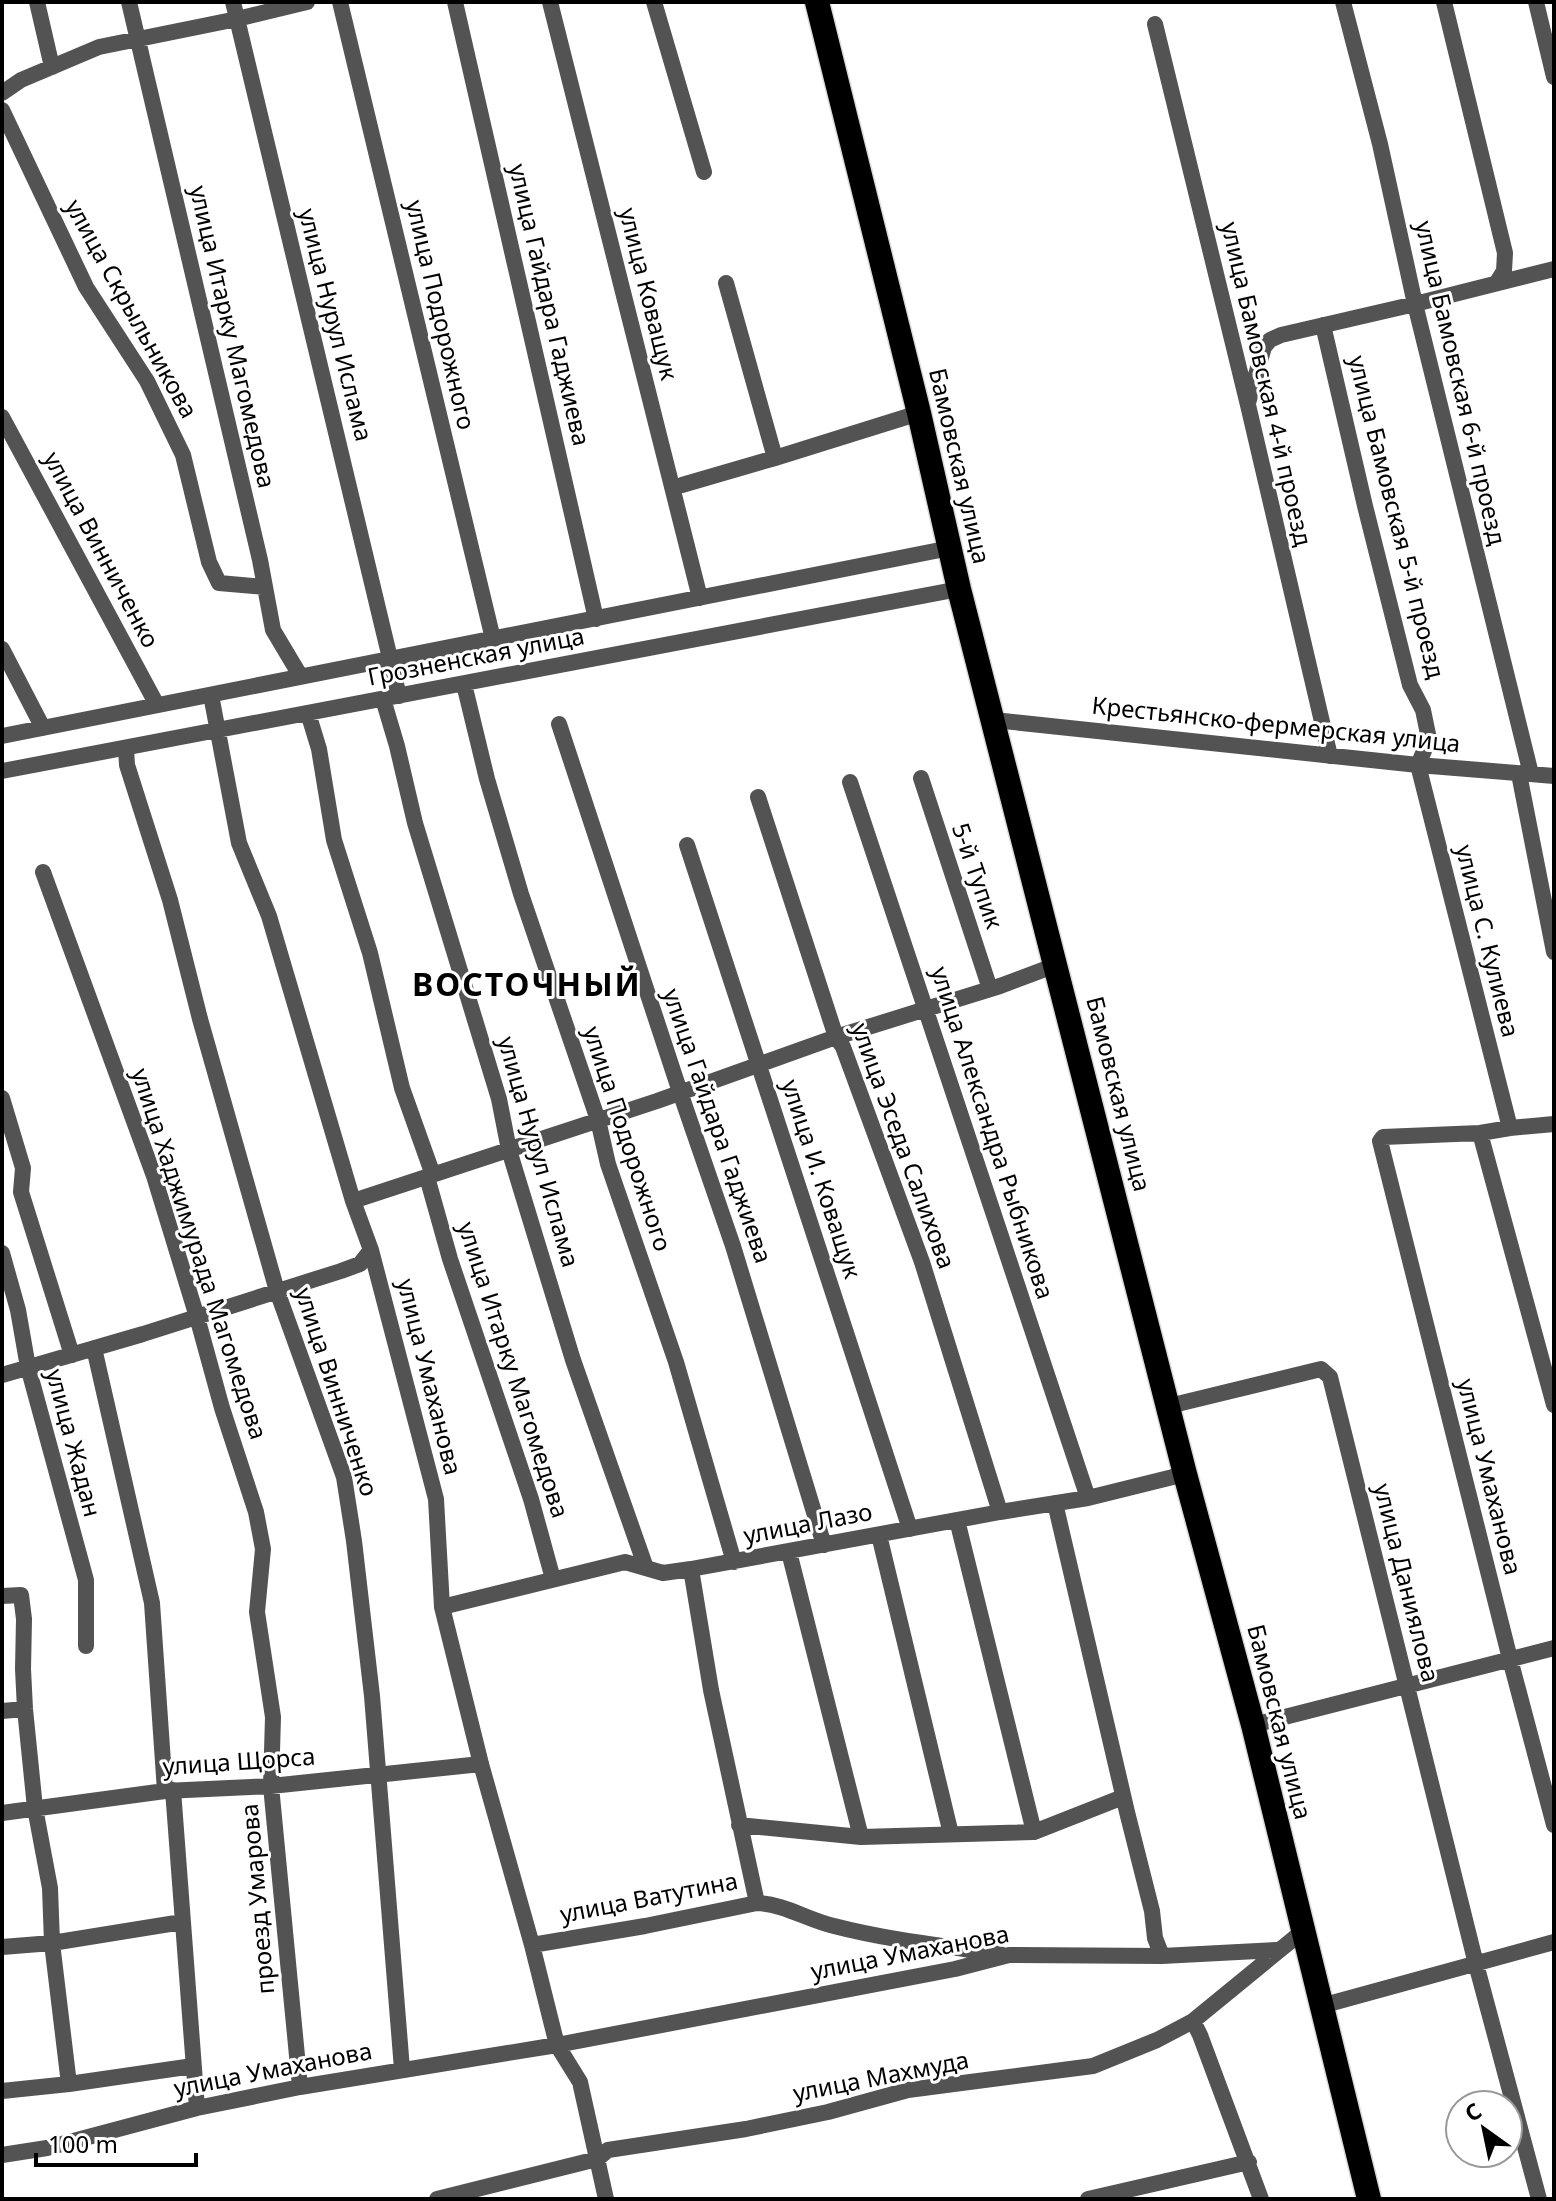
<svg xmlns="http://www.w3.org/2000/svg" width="1556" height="2201" font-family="'Noto Sans',sans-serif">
<rect width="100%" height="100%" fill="#fff"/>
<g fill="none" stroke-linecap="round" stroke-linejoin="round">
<!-- highway casing -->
<g stroke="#dbdbdb" stroke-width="27">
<path id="highway" d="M817,2L919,413L959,589L1185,1474L1253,1725L1369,2199"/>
</g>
<!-- minor -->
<path stroke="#535353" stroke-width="16" d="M37,2L52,67
M129,2L260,560L273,630L301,677
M233,2L399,696
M340,2L493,639
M455,2L596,619
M550,2L700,598
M654,2L704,172
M1343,2L1380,144L1415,304L1531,774
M1444,2L1505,253L1504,271L1497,282
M1536,2L1554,77
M1155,24L1248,405L1330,756
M2,93L21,80L99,47L237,19L307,2
M2,110L86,287L147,381L183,455L209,562L219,583L265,587
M726,283L775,458
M1323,325L1365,506L1410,685L1423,710L1429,739L1418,765L1510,1128
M1248,403L1264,347L1270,340L1281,335L1415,304L1554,269
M2,417L157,705
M682,485L775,458L919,413
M2,649L43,728
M464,684L487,779L521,894L598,1120L608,1164L676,1362L734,1562
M211,695L239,843L269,916L353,1201L371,1250L436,1499L442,1607L481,1764L532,1945L557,2045L580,2082L606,2199
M383,699L397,746L415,823L499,1099L509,1150L573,1360L646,1568
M308,713L319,749L334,840L370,953L402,1088L433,1175
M994,720L1418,765L1554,776
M559,724L680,1092L733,1246L824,1545
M2,736L950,548
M126,748L127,765L170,900L200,1019L277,1291L344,1477L354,1541L372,1696L402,2069
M2,771L959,589
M1519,774L1554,952
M921,778L990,989
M850,782L1088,1498
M758,797L836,1037L843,1047L922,1262L1000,1512
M687,845L910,1529
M43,872L154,1176L197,1317L222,1408L256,1512L263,1549L257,1612L273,1717L271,1786L300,2087
M2,1098L23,1168L21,1192L72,1355
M1554,1124L1510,1128L1480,1133L1383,1137L1380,1141L1510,1659L1554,1825
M1480,1133L1554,1405
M427,1177L450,1259L531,1499L553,1579
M353,1201L657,1101L836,1037L1000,986L1056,965
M2,1253L18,1310L28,1367L86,1580V1646
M94,1348L152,1603L165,1791
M2,1375L143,1334L341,1271L360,1264L371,1250
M1169,1406L1321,1369L1330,1377L1476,1964L1539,2199
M1055,1503L1127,1812L1152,1911L1155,1938L1162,1956
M957,1520L1034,1832
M879,1535L951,1834
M789,1552L861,1837
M691,1569L711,1690L757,1903
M2,1596L21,1595L24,1619L23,1669L25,1709L35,1808L50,1888L52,1943L69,2084
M442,1607L625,1562L663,1573L691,1569L1000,1512L1088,1498L1185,1474
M2,1711L25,1709
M1253,1725L1554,1648
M173,1790L197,2108
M2,1813L165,1791L271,1786L481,1764
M739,1825L861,1837L1034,1832L1123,1797
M532,1945L645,1926L757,1903C784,1904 808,1920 834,1926C888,1940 944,1946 1000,1954
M2,1947L52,1943L182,1922
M1321,2006L1554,1942
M1193,2021L1200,2035L1261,2199
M2,2091L69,2084L193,2066
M2,2155L47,2148L197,2108L300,2087L557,2045L955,1969L1009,1955L1162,1956L1277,1950
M437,2199L597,2159L608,2150L746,2129L828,2112L908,2090L1093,2066L1157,2040L1193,2021L1303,1931
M1088,2199L1249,2162"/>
<!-- highway -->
<use href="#highway" stroke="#000" stroke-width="24"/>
</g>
<g text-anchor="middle" stroke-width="6" stroke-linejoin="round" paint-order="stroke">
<!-- street labels -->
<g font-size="24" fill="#000" stroke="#fff">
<text transform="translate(648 294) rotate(76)" y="8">улица Коващук</text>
<text transform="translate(549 305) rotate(77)" y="8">улица Гайдара Гаджиева</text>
<text transform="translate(131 309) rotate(61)" y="8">улица Скрыльникова</text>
<text transform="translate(440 315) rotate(77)" y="8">улица Подорожного</text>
<text transform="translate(335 325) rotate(76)" y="8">улица Нурул Ислама</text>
<text transform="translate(232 337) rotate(77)" y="8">улица Итарку Магомедова</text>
<text transform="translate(1460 383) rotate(77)" y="8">улица Бамовская 6-й проезд</text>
<text transform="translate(1266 384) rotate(77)" y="8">улица Бамовская 4-й проезд</text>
<text transform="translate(959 466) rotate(77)" y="8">Бамовская улица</text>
<text transform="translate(1396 517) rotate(76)" y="8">улица Бамовская 5-й проезд</text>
<text transform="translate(101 550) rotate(62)" y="8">улица Винниченко</text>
<text transform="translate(476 657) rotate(-11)" y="8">Грозненская улица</text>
<text transform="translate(1276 725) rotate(6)" y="8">Крестьянско-фермерская улица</text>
<text transform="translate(977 876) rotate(71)" y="8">5-й Тупик</text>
<text transform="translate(1487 941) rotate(76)" y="8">улица С. Кулиева</text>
<text transform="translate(1118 1094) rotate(76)" y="8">Бамовская улица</text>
<text transform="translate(717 1126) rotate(71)" y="8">улица Гайдара Гаджиева</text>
<text transform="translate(992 1133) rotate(72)" y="8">улица Александра Рыбникова</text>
<text transform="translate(627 1139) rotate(72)" y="8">улица Подорожного</text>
<text transform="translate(903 1146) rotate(70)" y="8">улица Эседа Салихова</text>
<text transform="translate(538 1152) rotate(74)" y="8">улица Нурул Ислама</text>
<text transform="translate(821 1179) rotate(72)" y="8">улица И. Коващук</text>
<text transform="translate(199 1254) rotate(72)" y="8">улица Хаджимурада Магомедова</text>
<text transform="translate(513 1370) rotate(72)" y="8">улица Итарку Магомедова</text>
<text transform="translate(429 1377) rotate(76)" y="8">улица Умаханова</text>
<text transform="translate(336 1392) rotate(72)" y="8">улица Винниченко</text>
<text transform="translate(73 1443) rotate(75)" y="8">улица Жадан</text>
<text transform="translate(1489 1477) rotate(76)" y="8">улица Умаханова</text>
<text transform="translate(808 1524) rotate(-11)" y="8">улица Лазо</text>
<text transform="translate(1406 1583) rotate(76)" y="8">улица Даниялова</text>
<text transform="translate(1279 1722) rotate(76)" y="8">Бамовская улица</text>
<text transform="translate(239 1762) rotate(-4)" y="8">улица Щорса</text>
<text transform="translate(649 1898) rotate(-11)" y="8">улица Ватутина</text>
<text transform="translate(258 1899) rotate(-95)" y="8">проезд Умарова</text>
<text transform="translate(910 1953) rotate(-11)" y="8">улица Умаханова</text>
<text transform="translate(273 2070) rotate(-11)" y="8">улица Умаханова</text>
<text transform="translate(881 2077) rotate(-11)" y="8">улица Махмуда</text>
</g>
<!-- district labels -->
<g font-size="32" font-weight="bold" letter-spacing="2" fill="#000" stroke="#fff">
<text x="527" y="996">ВОСТОЧНЫЙ</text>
</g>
</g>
<!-- border -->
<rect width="1556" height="2201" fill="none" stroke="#000000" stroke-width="8"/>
<!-- north arrow -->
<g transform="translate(1484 2129) rotate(327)"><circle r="38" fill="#ffffff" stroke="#999999" stroke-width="2"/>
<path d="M0-6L14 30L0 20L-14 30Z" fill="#000000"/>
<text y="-12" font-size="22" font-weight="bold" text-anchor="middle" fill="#000000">С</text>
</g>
<!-- scale -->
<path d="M36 2153v12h160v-12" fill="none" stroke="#000000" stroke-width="4"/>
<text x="48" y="2153" font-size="24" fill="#000000" stroke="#ffffff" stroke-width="6" paint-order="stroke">100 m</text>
</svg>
